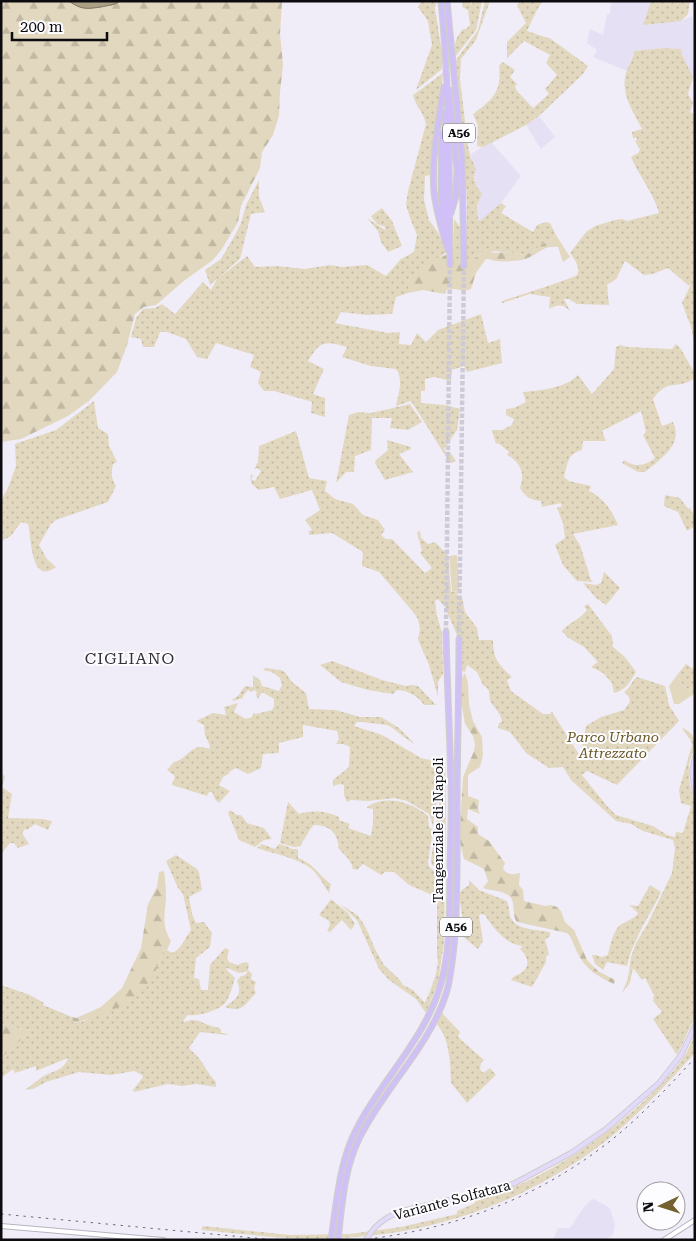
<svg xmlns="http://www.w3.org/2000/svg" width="696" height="1241" font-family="'Roboto Serif',serif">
<defs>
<pattern id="green-dots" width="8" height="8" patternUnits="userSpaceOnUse" patternTransform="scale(1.25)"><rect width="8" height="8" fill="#e2d8bf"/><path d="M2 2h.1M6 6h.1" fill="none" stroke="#c1b8a3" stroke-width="1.8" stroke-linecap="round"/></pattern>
<pattern id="forest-firs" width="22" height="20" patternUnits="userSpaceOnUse" patternTransform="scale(1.25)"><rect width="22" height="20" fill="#e2d8bf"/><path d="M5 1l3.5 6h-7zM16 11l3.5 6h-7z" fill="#c1b8a3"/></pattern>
</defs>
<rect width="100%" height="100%" fill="#f0edf9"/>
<!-- built -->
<path fill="#e5e0f3" d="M611,1H651L644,24L681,21L692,16L695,33V84L682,55L681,49L664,48L634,51L627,71L593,57L597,50L587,43L590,29L603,35L607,14H610Z
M539,116L555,137L541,149L526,125Z
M491,142L521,176L501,203L480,222L478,220L477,188L471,154Z
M594,1199L610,1208L615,1225L613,1235L609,1237L607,1240H553L558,1228H570L584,1207L591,1200Z"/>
<!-- green -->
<path fill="url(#green-dots)" d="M422,1H437L435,8L442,53V69L416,90L432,45L428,21L418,7Z
M463,1H469L471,4L475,1H482L476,30L455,57C454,45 455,38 463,29H466L470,25L468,10L462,7Z
M485,1H490L476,40L461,59L460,79L468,146L471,158L476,169L474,177L477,188H478L482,194L477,205L478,220L480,221L501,203L506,206L501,213L533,232L537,225L546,222L550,223L556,235L550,241L542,244L534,251L525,255L509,252L484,251L467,264V202L463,136L456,60L478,30Z
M520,1H543C536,10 532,21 527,31L551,39L588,66L583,74L539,116L526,125L483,147L477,146L478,126L473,114C492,100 502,92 499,66L503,62L515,70L510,77L517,84L515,87L517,91L533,108L549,94L545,89L557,75L546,63L550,55L524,41L507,58V42L526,23L517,5Z
M651,1H690L688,14L681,21L643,25Z
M664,48L681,49L682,55L693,77L688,94L693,103L690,112L695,115V346L691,327L682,303L692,282L689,286L668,268L653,274L644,275L625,261L616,279L607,285L609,305L577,304L569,299H564L570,311C563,304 558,304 549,309L550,297L530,294L502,303V301C511,298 574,278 577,275C581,267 574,259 570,253L586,232L595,226L615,220L622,219L627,221L659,213C653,192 639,176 631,157L638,153L640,150L635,141L637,140L636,137L633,139L632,132L642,129C632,109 619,92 627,70C630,63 633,58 634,51Z
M443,73L441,93L430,175L425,176L424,200L429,220L439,234L446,253L433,261L416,276L408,279V293L396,297L392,314L367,315L341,312L335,323L388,333L400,332L399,344L411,345L417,333L426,342L438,330L481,314L488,343L500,339L502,363L467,372L464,366L452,370L451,381L435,377L425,379V391H421V403L445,405L460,409L457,430L444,449L446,452L449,451L456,461L450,463L411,401L396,406C398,395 404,379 396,369L371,366L342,357L347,347C324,341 321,340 308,361L324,369L313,394L325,398V417L311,413L312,402L309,401L274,391H264L258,383L261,372L250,367L254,355L216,343L207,359L197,357L186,339L167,332H160L154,347H143L141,339L131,337L136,318L143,309L155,308L162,304L175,314L203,282L211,290L217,279L247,256L255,267L277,266L305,269L330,265L342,267L367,265L386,276L401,259L414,252L417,235L410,218L406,205L408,191L426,124C423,111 416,107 413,95Z
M259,180V197L265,212L251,214L240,259L210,285L205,270L221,259L235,235L241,223L246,205Z
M382,208L392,221L402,246L388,252L381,242L378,231L367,218L385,230V227L377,224L371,216Z
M454,219L460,227L461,231V260L463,265H452L453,261Z
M676,344L681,349L695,374V378C676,391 669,377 653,399L662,426L673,422C684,445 660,459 645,472H638L622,463L624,460C635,468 645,466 655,458L643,435L646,432L641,411L602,431L606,441H583L582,450C567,454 568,463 564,477L569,481L591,486L589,491C603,498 612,510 618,525L573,534L580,545L591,580L593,582L577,581L563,565L555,545L565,538L563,523L557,508L562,506L561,503L542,507L541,501C530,500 526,497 520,488C525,474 521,462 507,455L509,452L498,443L496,444L492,430H502L512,425L514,419L506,415V409L514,408L526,402L523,392C541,390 564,389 578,375L592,394L614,369L616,347L620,345L627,347L672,349Z
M94,401L98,428L108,434L109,446L117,462L113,464C111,473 111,478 116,486L108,502L56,520L51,524L39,545L47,559L56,567C30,586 32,538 28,524L21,522L11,536L1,541V500L8,488L16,466L15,444L56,430Z
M410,404L422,422L408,430L390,428L392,418H372L371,450L355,456L354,472H346L336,483L349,415L358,412L371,413Z
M296,431L309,478L327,481L325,491L335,499L353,504L363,515L378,520L385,530L381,535L386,539H392L425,573L432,568L420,553L422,551L417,532L420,531L421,538L428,544L435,542L448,555L451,592H457L458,597H462L465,612L477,628L479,640H493C493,659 499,665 512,677L507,680L511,691L543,714H550L552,712L580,756L586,726L601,717L624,710L630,702L629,697L624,692C631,688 631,681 637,677L665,686L669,705L679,721L617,785L587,771L582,775L607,806L616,815L653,826L667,835L675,837L676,832L683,833L691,806L681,803L679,790L692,745C691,737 684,734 682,727C686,730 692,733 694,738C696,747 691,756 689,765C688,778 690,789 695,800V1017L677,1055L653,1019L662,1012L653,1001L654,995L645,978L642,980L633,968L630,983L622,993L628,978L631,957L636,943L648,923L672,873L675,848L673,840L643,831L631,824L616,821L571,780L563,767L549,768L526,753L510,732L498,728L499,723L502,722C501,712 493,708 490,700C489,696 490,691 487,688C486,687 484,686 483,685L477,672L467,665L465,672L461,670V637L457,635L445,607L438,599L435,601L437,616L442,633L443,674L438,682V697L429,665L418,640L420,629L418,619L414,613L379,572L362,566L363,552L332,533L309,535V531L312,530L305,520L320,510L312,490L280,499L274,487L259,490C253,486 249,482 251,474L253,476L251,479L255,481L261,471L257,468L254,469L258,462L259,446Z
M387,440L411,447V449L399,454L413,472L385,480L375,463L376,460L388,450Z
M665,495L680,498L688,509L690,508L695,518V526L687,531L678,512L664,506Z
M604,572L620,588L606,605L596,598L583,583L596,585L601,583Z
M588,604L612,636L613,647L625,657L636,672C630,682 626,690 614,693L612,683L603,673L591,667L598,662L584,647L567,637L562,631C570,622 579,620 587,610L584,606Z
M332,661L382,680L406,686L411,685L418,686L436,705H424C417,695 408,691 397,690L393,694L368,690L341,682L320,665Z
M686,664L695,670L694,694L682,684L677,675Z
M265,668L281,670L285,672L292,682L306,693L309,709L336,710L360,717H381L399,728L414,743C403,739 397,729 387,725L362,722H357L354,726L382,735L421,758L430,760L441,771L433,826L429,814L407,801L395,798L368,801L351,800L347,802L344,795V785L340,784L333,786V780L349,767L350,747L343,744H336L339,739L337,731L303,725V737L279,743V753L263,754L261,768L248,774L236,768L229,772L230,773L223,777L219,785L230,791L219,803L215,799L212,792H209L207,796L172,785L175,776L167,770L174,762C189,758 192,741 209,749L210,746L205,735L204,725L196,721L213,713L226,715L224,707L238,703L234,712L246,719L252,717L253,713L256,714L272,710L274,706V699L262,692L258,699L256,694L257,693L255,690L251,692L248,690L243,696V698L233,701L232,700L238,696L245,686L253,687V675L260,680L262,686L279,691L282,685L280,678L272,672L263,670Z
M445,760L446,804L444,942L438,982L426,1013L416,999L389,980L379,969L357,920L340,904L357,915L361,920L367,930L375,949L384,965L399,979L403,985L413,990L425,1003C430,992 441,966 437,955V897L409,885L394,872H385L381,875L363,864L357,870L354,869L353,870C352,861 346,857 340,850C337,847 339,847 338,843C336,830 326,825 314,825C309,829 307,837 302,842L301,846L294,847L280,843L288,802L299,814C313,810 326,811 339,817V820L350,824L348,828L371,836L373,823V809L367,808L368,806C388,795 411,802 428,816L429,827L433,830L428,862L429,867L436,872V867L432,865L431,861Z
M1,774L5,776L2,787L12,794L8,818L42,819L52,821L48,830L35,824L27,830L25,829L22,833L29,844L18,848L14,843H10L1,854Z
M230,810L237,815H241L247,823L264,828L272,839L264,840L255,847L239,840L228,813Z
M262,844L275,849L279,844L286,846L292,849H296L298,850V858C316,865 317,874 331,884L329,893C323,885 318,873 309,867C294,857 274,854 257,848Z
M176,855L197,869L199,872L202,890L189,897L192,914L196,923L204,922L212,933L210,947L196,958L194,978L199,979L201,990H208L210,965L225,948L229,950L227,958L229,962L237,965L246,962L249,964L248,970L252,974L251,979L256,982L254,988L256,993C244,1005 243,1013 225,1007C236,999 243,994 237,981L241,976L245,975L248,971L239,973L227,968L226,969L235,978C232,987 231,994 226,1002C221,1010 197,1017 188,1015L183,1021L185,1022C195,1017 200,1022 209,1025C213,1027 217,1027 221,1029V1033L228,1034L227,1035L200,1032L189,1048L199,1058L210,1075L216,1082V1087L196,1084L182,1086L168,1084L134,1092L133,1090L143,1077L142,1075L134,1071L111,1075L79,1072L46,1082L33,1089L25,1090C31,1086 36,1081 42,1077C52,1071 64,1071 68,1058L36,1071V1066L15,1073L13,1069L1,1078V1058L31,1031L1,1024V985L30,995L44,1003L43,1005L72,1017L73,1023L84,1021L129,1001L157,967L163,951L167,950L172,953C182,949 184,939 191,930L183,894L178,888L166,861Z
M469,880L479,890L507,901C510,907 508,914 512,920C518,930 540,930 550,932V936L545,940L549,954L546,957V962L532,987L511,980C514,975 516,976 521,973C531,967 528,956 520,949L523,946C506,945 493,928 485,915L481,914L479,916L483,941L478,949L462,936L463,921L459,895L462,890L469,885Z
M650,885L661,892C649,918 633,938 627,966L607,962L603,970L595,964L592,955H596L602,957L608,955C609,948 613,933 618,927C622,923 631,920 636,916L638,913L629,905L638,906Z
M331,899L348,913L355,924L351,930L342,920L330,932L327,931L330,925L329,921L319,915Z
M442,1013L460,1032L458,1037L484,1060L481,1063L480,1069L483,1073L490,1068L496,1075L467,1103L451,1083L450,1061L447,1044L443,1033L437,1024Z
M695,1034V1053C670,1080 646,1107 618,1131C541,1196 441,1234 340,1238C294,1241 247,1234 201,1230L203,1226L290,1235L350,1234L401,1227L457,1214V1211L475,1203L474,1198C491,1194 508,1190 525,1182C576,1159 651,1104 683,1058C688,1051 691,1042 695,1034Z"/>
<!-- forest -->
<path fill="url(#forest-firs)" d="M1,1H69C81,9 87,10 101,7C109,5 113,6 120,1H282L280,34L283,65L280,92L279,116L273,135L262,152L260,168L241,206L238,222L222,249L213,260L185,280L156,305L144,307L135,314L127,345L117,372L89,401L68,416L21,439L1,442Z
M556,235L570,257L563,262L558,247C541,245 537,257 521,260C514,261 505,262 497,261C493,261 490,259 486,259L476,273L471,289C464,292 454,288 447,289L445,294L423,290L408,293V279C422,274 432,256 447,255L449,265C472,265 471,260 488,248L493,253L509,252L525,255L534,251L542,244L550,241Z
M465,673L468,683L469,705L473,721L482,737L483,755L480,767L468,775V796L479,800L478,809L480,814L468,809L467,819L478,827V834L489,841L505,863L503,869C507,875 514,875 520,873L519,885L523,890L524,901L545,906L551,905L557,907L561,911L565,922L574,930L587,960L598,971L615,980L614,984C600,978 585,969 578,954C574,947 573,939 567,933L517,922C511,914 517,901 508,895C501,890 491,891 483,888L488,881L484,869L464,859L459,839L463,777L474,751L475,744L473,736L465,724L461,701V680Z
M164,871C165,879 166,887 166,895C166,913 160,923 171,941L167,950L163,951C159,962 155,974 149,984C134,1004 97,1018 73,1023L72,1017L76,1018L101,1007L122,988L141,948L148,904L157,887L159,872Z
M1,1024L31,1031L1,1058Z"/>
<!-- pitch -->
<path fill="#e2d8bf" d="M457,555L460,591L452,592L449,556Z
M677,675L682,684L694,694L679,704H674L669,686Z"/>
<!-- water -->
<path fill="#aca084" stroke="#7c7361" d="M69,1H120C113,6 109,5 101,7C87,9 81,10 69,1Z"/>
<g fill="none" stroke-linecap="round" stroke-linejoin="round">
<!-- highway-tunnel -->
<path stroke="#cecbd6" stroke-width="4.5" stroke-dasharray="4.5 2" stroke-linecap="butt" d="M446,632L450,265
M459,639L464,266"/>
<!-- secondary casing -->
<g stroke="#b7b4c0" stroke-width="6">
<path id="secondary" d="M1,1226L163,1240
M664,1240L695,1220"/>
</g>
<!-- primary casing -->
<g stroke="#cececf" stroke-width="6">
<path id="primary" d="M695,757L692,772L695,792
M414,1208L494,1190L515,1183L571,1153L606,1129L659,1083L681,1055L695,1026"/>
</g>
<!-- highway casing -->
<g stroke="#cececf" stroke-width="7">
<path id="highway" d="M441,1C450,89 449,177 450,265
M447,1L462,158L464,266
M444,87C439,119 431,160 434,192C436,211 442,231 448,250
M449,90L457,169L456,196L451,213
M445,113L446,238
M442,219L441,181L442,134
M331,1240C337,1201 339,1161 358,1126C384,1077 426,1038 441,983C451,948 449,910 450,874C450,845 452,816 451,787C450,735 447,684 446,632
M338,1240C342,1205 344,1168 360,1137C385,1087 429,1047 446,994C451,978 452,962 454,946C458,902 457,857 457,813C457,755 459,697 459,639"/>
</g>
<!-- secondary -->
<use href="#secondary" stroke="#fff" stroke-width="4"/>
<!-- primary -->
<use href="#primary" stroke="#e3d9fa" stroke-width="4"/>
<!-- highway -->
<use href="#highway" stroke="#d1c0f7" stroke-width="4.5"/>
<!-- rail -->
<path stroke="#6d6b72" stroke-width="1" stroke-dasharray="2.5 5" stroke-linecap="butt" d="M1,1214L275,1240
M360,1240C450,1230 532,1201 605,1145C638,1120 667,1088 695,1058"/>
<!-- primary-bridge casing -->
<g stroke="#cececf" stroke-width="6" stroke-linecap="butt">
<path id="primary-bridge" d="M366,1240C377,1220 393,1213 414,1208"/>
</g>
<!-- primary-bridge -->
<use href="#primary-bridge" stroke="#e3d9fa" stroke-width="4"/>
</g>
<g text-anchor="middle" stroke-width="4" stroke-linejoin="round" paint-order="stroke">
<!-- shield labels -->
<g fill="#fdfcff" stroke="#545357" stroke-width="1">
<rect x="443" y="123.5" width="32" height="19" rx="4"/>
<rect x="440" y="917.5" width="32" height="19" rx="4"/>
</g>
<g font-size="12" font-weight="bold" fill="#0c0b0f">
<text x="459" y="137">A56</text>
<text x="456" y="931">A56</text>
</g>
<!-- park labels -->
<g font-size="14" font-style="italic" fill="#675522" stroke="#fdfcff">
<text x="613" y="742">Parco Urbano<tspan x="613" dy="16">Attrezzato</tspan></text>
</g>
<!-- street labels -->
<g font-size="14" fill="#0c0b0f" stroke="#fdfcff">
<text transform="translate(438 830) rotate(-90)" y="5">Tangenziale di Napoli</text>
<text transform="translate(452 1200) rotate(-15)" y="5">Variante Solfatara</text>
</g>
<!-- quarter labels -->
<g font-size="16" letter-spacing="1" fill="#33313a" stroke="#fdfcff">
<text x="130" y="664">CIGLIANO</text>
</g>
</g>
<!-- border -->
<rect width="696" height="1241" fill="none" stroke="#0c0b0f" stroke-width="5"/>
<!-- north arrow -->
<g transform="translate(661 1206) rotate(266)"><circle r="24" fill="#fdfcff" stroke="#9d9c9f"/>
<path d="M0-4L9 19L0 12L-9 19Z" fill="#746130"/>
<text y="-8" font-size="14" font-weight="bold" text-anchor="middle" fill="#0c0b0f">N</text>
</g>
<!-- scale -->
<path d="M12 32v8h95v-8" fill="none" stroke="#0c0b0f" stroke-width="2.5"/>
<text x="20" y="32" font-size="15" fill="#0c0b0f" stroke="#fdfcff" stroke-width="4" paint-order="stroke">200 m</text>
</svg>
